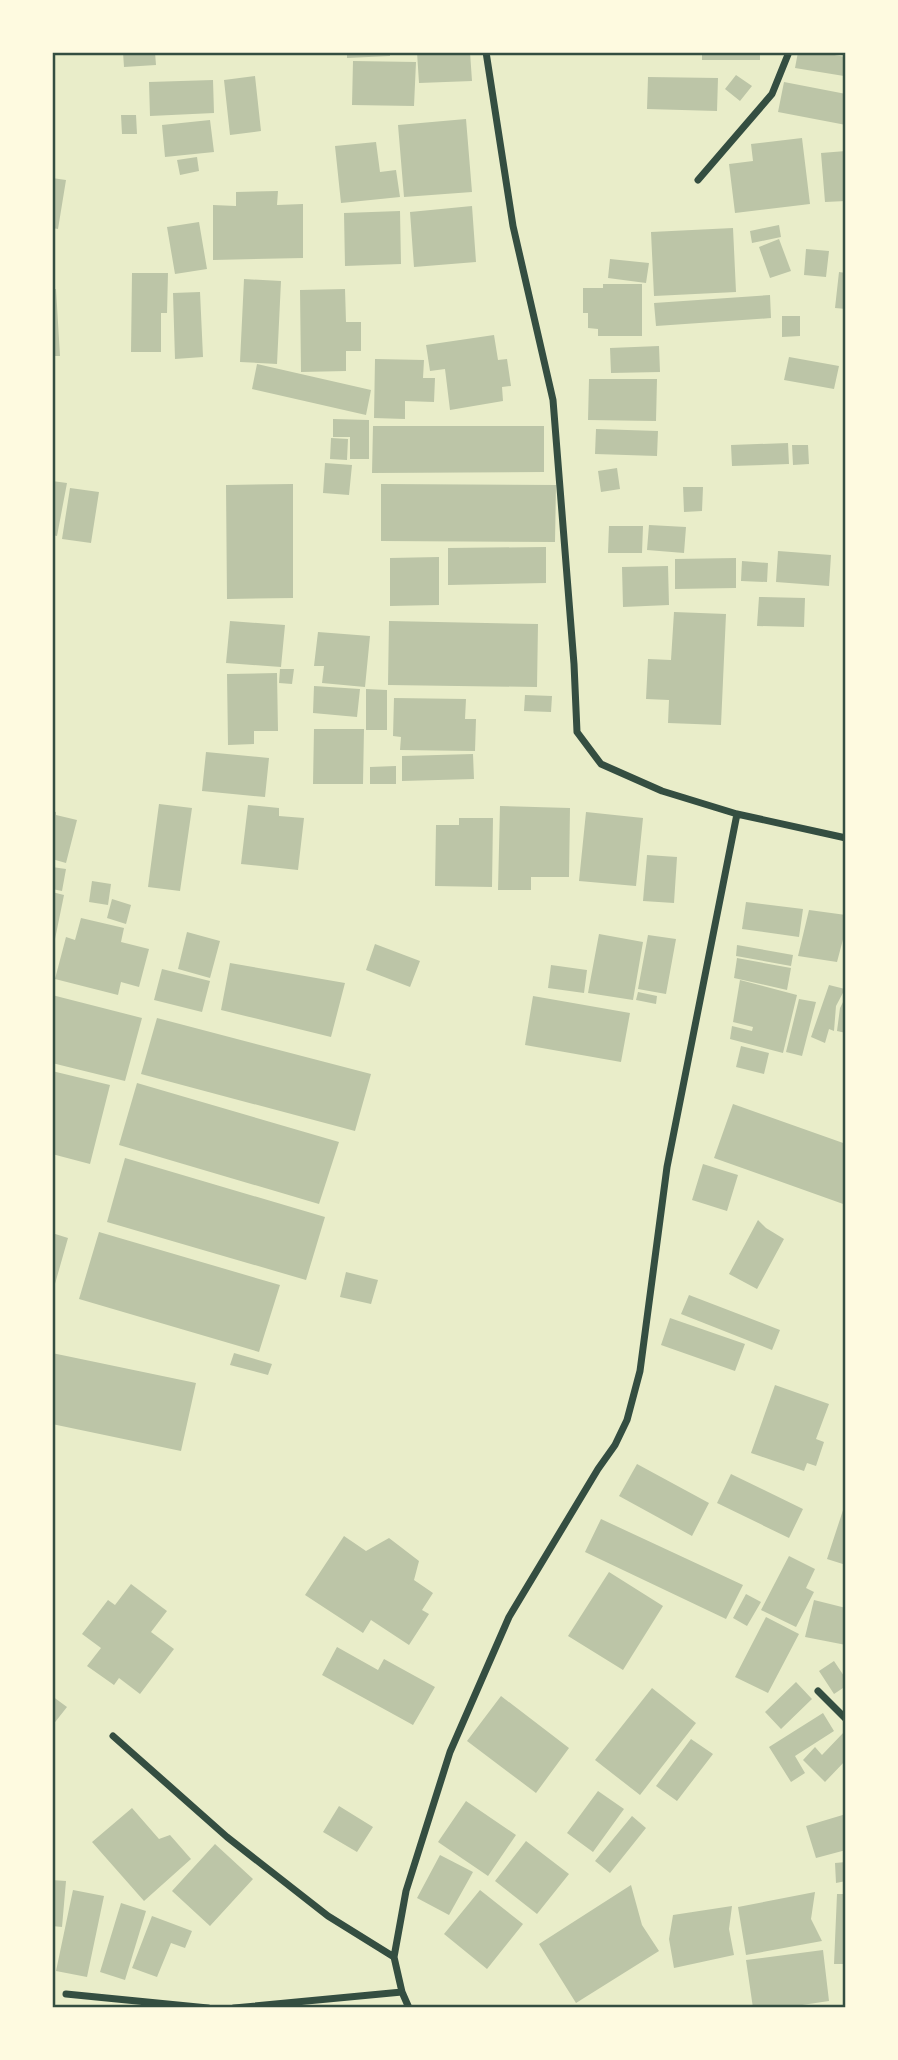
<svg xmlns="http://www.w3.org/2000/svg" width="898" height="2060" font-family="Manrope,sans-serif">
<rect width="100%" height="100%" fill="#e9edc9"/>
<!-- building -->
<path fill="#bcc5a7" d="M123,52H155L156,65L124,67Z
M347,52H390V56L347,58Z
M417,52H470L472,81L419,83Z
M702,52H760V60H702Z
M798,52H817L846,57L844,76L795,68Z
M353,61L416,62L414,106L352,105Z
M736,75L752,86L740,101L725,89Z
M255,76L261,131L230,135L224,80Z
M648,77L718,78L717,111L647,109Z
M213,80L214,113L150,116L149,82Z
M784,82L846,94V125L778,112Z
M121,115H136L137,134H122Z
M466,119L472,192L404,197L398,125Z
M210,120L214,152L165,157L162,125Z
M802,138L810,204L735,213L729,164L753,161L751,144Z
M376,142L380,172L396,170L400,197L341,203L335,146Z
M846,151V201L825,202L821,153Z
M197,157L199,171L180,175L177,160Z
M52,178L66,180L58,229L52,228Z
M278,191L277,205L303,204V258L213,260V205L236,206V192Z
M472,206L476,262L414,267L410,212Z
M400,211L401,264L345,266L344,213Z
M199,222L207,269L175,274L167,227Z
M779,225L781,237L752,243L750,231Z
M733,228L736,292L654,296L651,232Z
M779,239L791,271L770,278L759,247Z
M806,249L829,251L826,277L804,275Z
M610,259L649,263L646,283L608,278Z
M839,272L846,273V309L835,308Z
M132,273H168L167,313H161V352H131Z
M244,279L281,281L277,364L240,362Z
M603,284H642V336H598V329L588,328V313H583V288H603Z
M52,289H56L60,356H52Z
M345,289L346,322H361V351H346V371L301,372L300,290Z
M200,292L203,357L175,359L173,293Z
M770,295L771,318L656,326L654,303Z
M782,316H800V336L782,337Z
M494,335L498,360L507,359L511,386L502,387L503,401L450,410L445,369L430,371L426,345Z
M659,346L660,372L611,373L610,348Z
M789,357L839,366L834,389L784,380Z
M375,359L424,360L423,378H435L434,402L405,401V419L374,418Z
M257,364L371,390L366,415L252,389Z
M589,379H657L656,421L588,420Z
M333,419L369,420V459H350V437H333Z
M373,426H544V472L372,473Z
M596,429L658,431L657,456L595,454Z
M331,438L348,439L347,460L330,459Z
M788,443L789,464L732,466L731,445Z
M792,445H808L809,464L793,465Z
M325,463L352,465L349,495L323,493Z
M617,468L620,489L601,492L598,471Z
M52,481L67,483L57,536L52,535Z
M293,484V598L227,599L226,485Z
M381,484L556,485L555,542L381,541Z
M683,487H703L702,511L684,512Z
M70,488L99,492L91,543L62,539Z
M649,525L686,527L684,553L647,550Z
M609,526H643L642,553H608Z
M546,547V583L448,585V548Z
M778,551L831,555L829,586L776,582Z
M439,557V605L390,606V558Z
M736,558V588L675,589V559Z
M742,561L768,563L767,582L741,581Z
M668,566L669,605L623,607L622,567Z
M759,597L805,598L804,627L757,626Z
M674,612L726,614L721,725L668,723L669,700L646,699L648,659L671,660Z
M230,621L285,625L281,667L226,663Z
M389,621L538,624L537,687L388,685Z
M318,632L370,636L365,687L322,683L324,666H314Z
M280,669H294L292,684L279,683Z
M277,673L278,731H254V744L228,745L227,674Z
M314,686L360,689L357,717L313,713Z
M366,689L387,690V730H366Z
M525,695L552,696L551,712L524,711Z
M394,698L466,699L465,719H476L475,751L400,750L401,737L393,736Z
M314,729H364L363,784H313Z
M206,752L269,758L265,797L202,791Z
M473,754L474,779L402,781V756Z
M396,766V784H370V767Z
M159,804L192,808L180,891L148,887Z
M248,805L279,808V816L304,818L298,870L241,864Z
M500,806L570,808L569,877H531V890H498Z
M52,811L56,812V815L77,820L66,863L52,859Z
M586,812L643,818L636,886L579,881Z
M459,818H493L492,887L435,886L436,825H459Z
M647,855L677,857L674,903L643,901Z
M52,867L66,869L62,891L52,889Z
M92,881L111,884L108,905L89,902Z
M52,892L64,895L54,944L52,943Z
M112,899L131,905L126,924L107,918Z
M746,902L803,909L799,937L742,929Z
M809,910L846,915V928L837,962L798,956Z
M81,918L124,928L121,942L149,949L139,987L121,982L118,995L55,979L66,937L75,940Z
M187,932L220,941L210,978L178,969Z
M599,934L643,942L633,1000L588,993Z
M648,935L676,939L666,994L638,989Z
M375,944L420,961L410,987L366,970Z
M737,945L793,955L791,966L736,956Z
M737,958L791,968L787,990L734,978Z
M230,963L345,983L331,1037L221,1010Z
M551,965L587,970L584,993L548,988Z
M162,969L210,981L202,1012L154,1000Z
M740,980L797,995L783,1053L730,1039L732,1026L752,1031L753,1027L733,1022Z
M829,985L845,989L836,1006L834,1031L829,1029L825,1043L811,1037Z
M638,992L657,996L656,1004L636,1000Z
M52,995L142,1018L125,1081L52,1063Z
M533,996L630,1013L621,1062L525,1045Z
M846,996V1033L837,1031L840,1008Z
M799,999L816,1002L802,1056L786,1052Z
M157,1018L371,1074L355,1131L141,1074Z
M741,1046L769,1053L764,1074L736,1067Z
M52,1071L110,1085L90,1164L52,1154Z
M137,1083L339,1142L319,1204L119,1145Z
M733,1104L846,1144V1205L714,1158Z
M125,1158L325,1217L306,1280L107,1222Z
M703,1164L738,1175L727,1211L692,1200Z
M758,1220L766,1228L784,1239L757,1289L729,1274Z
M99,1232L280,1285L259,1352L79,1299Z
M52,1233L68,1238L53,1291H52Z
M346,1272L378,1280L371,1304L340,1297Z
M689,1295L780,1330L772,1350L681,1314Z
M670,1318L745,1344L735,1371L661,1345Z
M52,1353L196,1383L181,1451L52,1424Z
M234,1353L272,1364L268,1375L230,1365Z
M775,1385L829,1404L816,1439L824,1442L816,1466L807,1463L804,1471L751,1453Z
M637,1464L709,1503L692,1536L619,1496Z
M731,1474L803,1509L789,1538L717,1503Z
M845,1504H846V1565L827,1559Z
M601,1519L743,1585L726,1619L585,1552Z
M344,1536L366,1551L389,1538L419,1561L414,1580L433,1593L422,1610L429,1614L409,1645L371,1620L363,1633L305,1595Z
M789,1556L815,1569L806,1588L814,1592L796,1627L761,1610Z
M609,1572L663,1606L623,1670L568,1636Z
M131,1584L167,1611L151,1632L174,1649L140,1694L119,1678L114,1685L87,1666L101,1648L82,1634L108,1600L115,1605Z
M746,1594L761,1602L747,1626L733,1618Z
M814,1600L846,1608V1645L805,1637Z
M766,1617L799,1634L768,1693L735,1677Z
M337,1647L378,1670L384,1659L435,1687L413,1725L322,1675Z
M834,1661L846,1679V1686L834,1694L819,1671Z
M796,1682L812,1699L781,1729L765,1712Z
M652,1688L696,1723L640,1795L595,1760Z
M52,1696L67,1707L52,1726Z
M501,1696L569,1748L536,1793L467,1741Z
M823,1713L834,1731L795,1756L805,1773L791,1782L769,1747Z
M844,1732L846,1760L825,1782L803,1760L815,1747L822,1755Z
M691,1739L713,1754L677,1801L656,1786Z
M598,1791L624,1809L593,1852L567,1833Z
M466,1801L516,1835L488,1876L438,1842Z
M339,1806L373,1827L357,1852L323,1832Z
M132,1808L159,1839L170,1835L191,1859L144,1901L92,1842Z
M846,1814V1850L816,1858L806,1826Z
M632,1816L646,1828L610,1873L595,1861Z
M526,1841L569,1874L537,1914L495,1881Z
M215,1844L253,1879L210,1926L172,1891Z
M440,1855L473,1872L449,1915L417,1898Z
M846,1862V1881L836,1883L835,1863Z
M52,1880L66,1881L62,1927L52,1926Z
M631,1885L642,1925L659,1951L576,2003L539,1944Z
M73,1890L104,1896L87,1977L56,1971Z
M480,1890L523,1924L487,1969L444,1934Z
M815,1892L811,1919L822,1941L746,1955L738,1907Z
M837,1894H846V1964H834Z
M121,1903L146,1911L125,1980L100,1972Z
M732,1906L729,1929L734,1955L674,1968L669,1939L673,1915Z
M152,1916L192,1931L185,1948L171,1943L157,1977L132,1968Z
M823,1950L829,2001L782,2008H753L746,1960Z"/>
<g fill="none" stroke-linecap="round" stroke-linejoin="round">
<!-- minor -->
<path stroke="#344e41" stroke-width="7" d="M486,52L513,226L553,400L574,664L577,732L601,764L662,791L737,814L846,838
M698,180L772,94L789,52
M818,1691L846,1719
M113,1736L227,1837L328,1916L394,1957
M66,1994L208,2008
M234,2008L402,1992
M409,2008L402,1992L394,1957L406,1891L450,1752L509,1617L598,1469L615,1445L627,1420L640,1371L667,1167L737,814"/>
</g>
<!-- border -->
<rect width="898" height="2060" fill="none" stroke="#fefae0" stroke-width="108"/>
<rect x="54" y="54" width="790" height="1952" fill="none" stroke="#344e41" stroke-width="2.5"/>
</svg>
